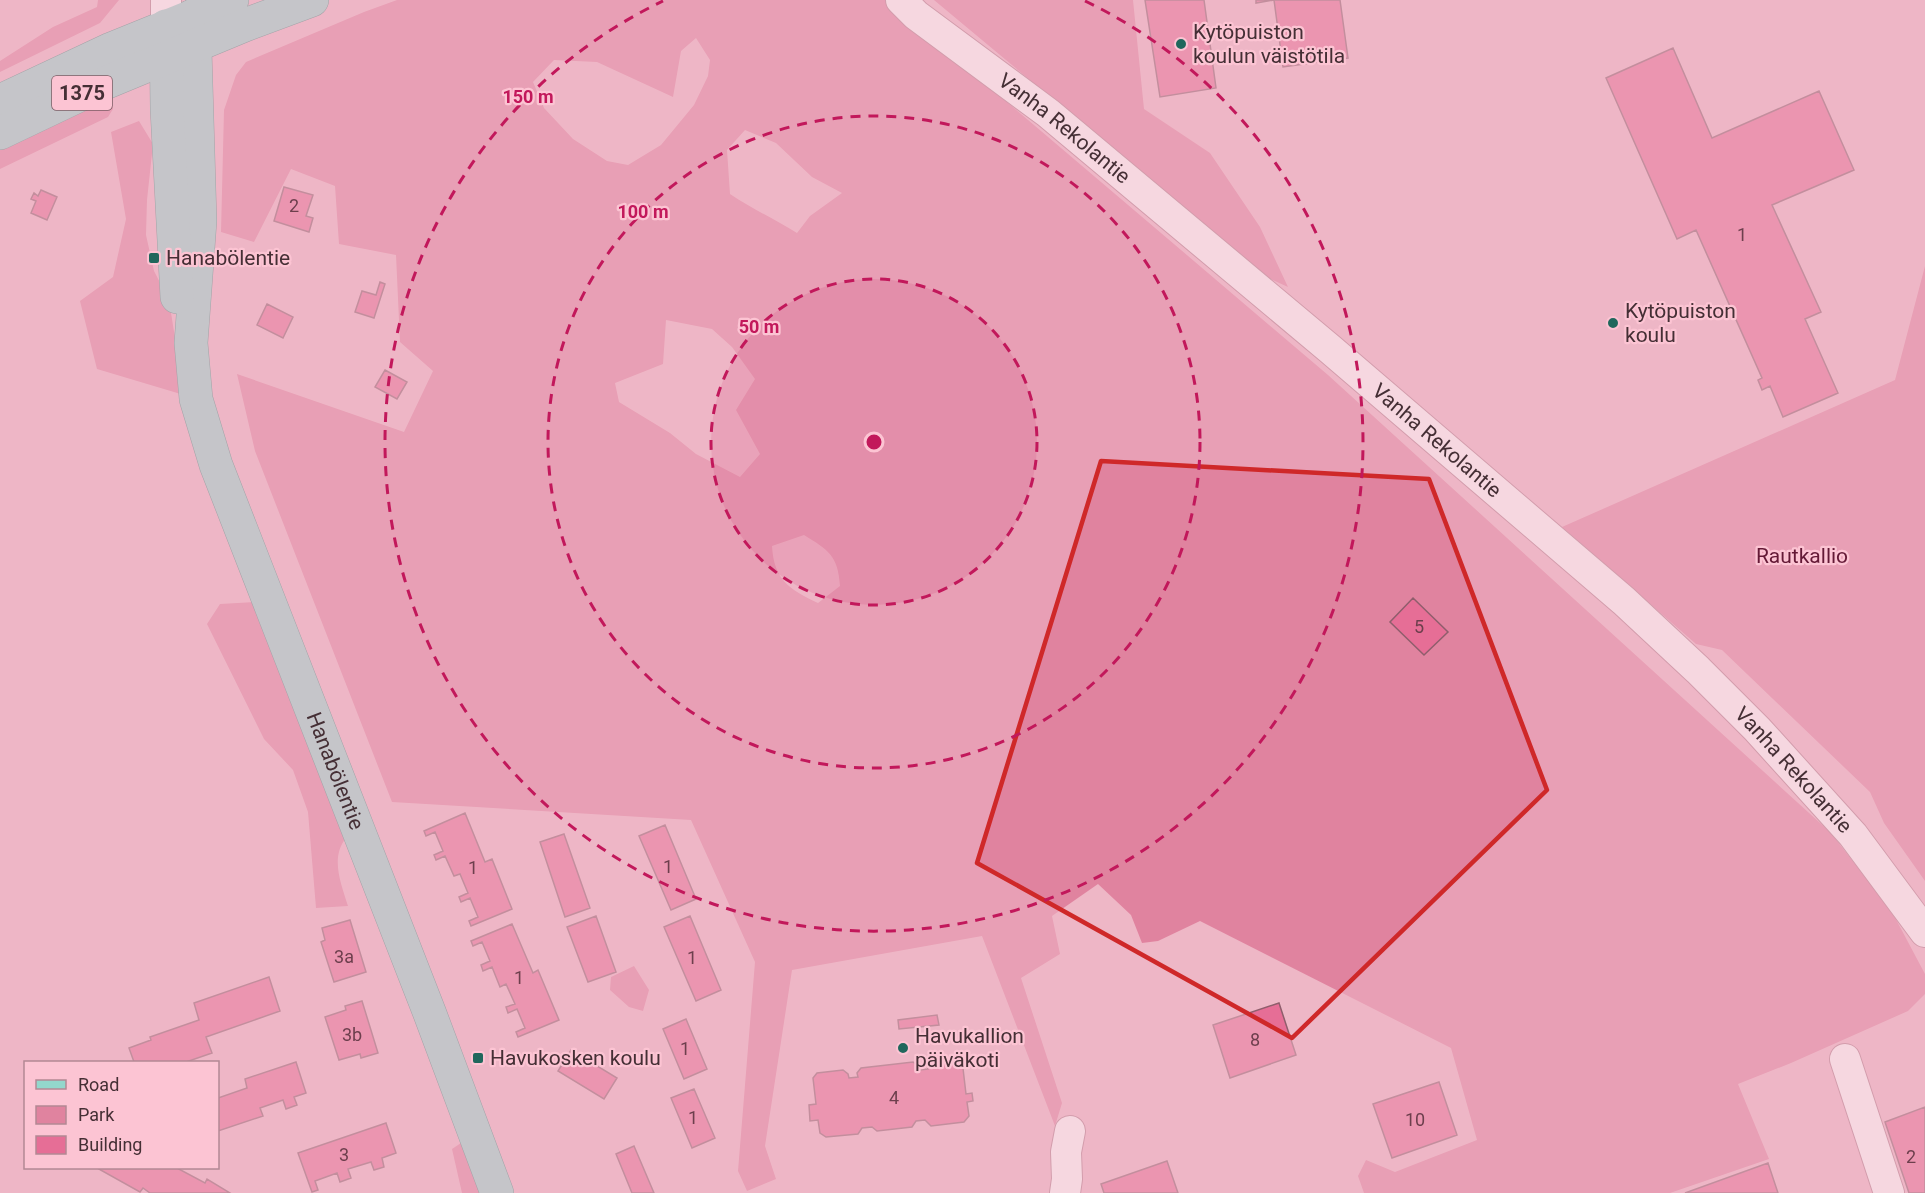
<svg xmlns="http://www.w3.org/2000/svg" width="1925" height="1193" font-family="Roboto,sans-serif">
<rect width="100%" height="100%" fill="#eeb7c6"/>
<!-- green -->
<path fill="#e0839f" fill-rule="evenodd" d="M98,0H119L100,23L0,72V61L53,27L97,7Z
M397,0H887L1328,375L1830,832L1891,910L1925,974V994L1908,1011L1791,1063L1738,1084L1769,1159L1670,1193H1364L1358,1176L1366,1160L1395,1172L1477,1140L1451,1048L1200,921L1158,941L1142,943L1131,915L1098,884L1052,916L1060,954L1021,978L1062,1103L1055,1126L982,936L792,970L765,1146L776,1179L747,1191L738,1171L755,962L691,820L392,802L255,451L237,374L404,432L433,371L400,342L396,255L339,244L335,186L291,169L254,242L221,232L224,110L236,75L246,62L364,12ZM696,38L710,60L708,76L694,105L661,145L628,165L607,161L573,139L544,108L533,82L554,60L597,62L673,97L681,51ZM745,130L776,143L812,177L842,193L810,216L797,233C775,219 752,209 730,194L727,150ZM666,320L712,329L732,347L755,379L736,410L760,454L740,477L696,454L670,433L619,402L615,383L663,364ZM804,535C828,550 838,555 840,586L818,603C789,589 774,580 772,546Z
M934,0H1133L1144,109L1210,153L1260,227L1288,287L1266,277Z
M111,99L113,109L108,117L0,169V149L92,106Z
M139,121L153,144L147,200L146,235L154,271L169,300L184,395L97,369L80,301L113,277L126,219L111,132Z
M1925,266V881L1884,823L1870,792L1722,650L1696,644L1562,527L1895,380Z
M255,602L346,838C330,858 341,883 348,906L316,908L308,812L293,770L264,739L207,624L220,604Z
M634,966L649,990L643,1011L629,1007L610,990L611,977Z
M464,1141L483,1193H462L452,1149Z"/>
<!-- building -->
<path fill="#e66e96" stroke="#8f5e6c" stroke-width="1.5" d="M1145,0H1204L1216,88L1160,97Z
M1256,0H1340L1348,58L1283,67L1274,0L1256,3Z
M1673,48L1712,138L1819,91L1854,170L1772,205L1821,312L1805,319L1838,393L1783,417L1770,386L1762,390L1758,380L1762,378L1696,230L1677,239L1606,78Z
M284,187L313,195L306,216L313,218L309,232L274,221Z
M41,190L57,197L47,220L31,213L36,201L31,199L34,193L38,196Z
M380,282L385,284L374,318L355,312L362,291L376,295Z
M267,304L293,317L283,338L257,325Z
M385,370L407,382L397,399L375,387Z
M1413,598L1448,632L1424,655L1390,622Z
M465,813L485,862L492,859L512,909L471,926L469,921L478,917L470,898L461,902L459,897L468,893L460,874L454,876L445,856L436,860L434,855L443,851L435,832L426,836L424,831Z
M665,825L696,899L671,910L639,836Z
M564,834L590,908L565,917L540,842Z
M596,916L616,972L588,982L567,927Z
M690,916L721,990L696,1001L664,927Z
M350,920L366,972L334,982L321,942L325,940L322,928Z
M512,924L533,973L538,970L559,1020L518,1037L516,1032L525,1028L517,1009L508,1013L506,1007L515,1004L506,984L500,987L492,967L483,971L481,965L490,961L482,942L473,946L471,941Z
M269,977L280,1011L206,1037L212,1053L186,1062H134L129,1048L151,1040L150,1037L199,1020L194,1003Z
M362,1001L378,1053L361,1058L360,1054L339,1060L325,1017L346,1010L345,1006Z
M1279,1003L1296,1055L1230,1078L1213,1025Z
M937,1015L939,1025L899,1029L898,1020Z
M686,1019L707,1069L684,1079L663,1029Z
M571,1050L617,1078L604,1099L558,1071Z
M958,1057L962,1060L966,1094L972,1093L973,1101L967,1102L969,1116L964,1122L931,1126L925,1120L916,1121L912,1127L877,1131L872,1127L862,1128L858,1134L826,1137L820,1133L818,1120L810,1121L809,1105L816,1104L813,1078L817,1073L843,1070L848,1074L849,1078L858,1077L857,1073L861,1068L913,1062L918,1066L919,1070L928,1069L927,1065L932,1060Z
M296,1062L306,1093L294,1097L297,1105L286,1109L283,1100L260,1108L263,1116L218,1131V1098L247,1088L245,1079Z
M1439,1082L1457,1135L1392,1158L1373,1104Z
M694,1089L715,1138L692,1148L671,1098Z
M1925,1107V1193H1909L1885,1122Z
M386,1123L396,1153L382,1158L384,1167L374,1170L371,1162L348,1169L351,1178L340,1182L337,1173L315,1181L318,1190L312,1192L298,1153Z
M634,1146L654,1193H632L616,1154Z
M1167,1161L1178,1193H1104L1101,1184Z
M1768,1163L1778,1193H1685Z
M97,1168H177L205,1183L207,1179L230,1193H150L143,1188L140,1192Z"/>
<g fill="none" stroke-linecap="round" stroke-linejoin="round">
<!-- minor casing -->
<g stroke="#b17e8c" stroke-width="32">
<g id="minor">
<path d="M166,0V26"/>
<path id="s1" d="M901,0L916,15L1048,113L1330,349L1624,601L1698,670L1757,729L1853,835L1925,932"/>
<path d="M1845,1059L1889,1193"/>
<path d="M1065,1193L1067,1179L1066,1152L1070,1131"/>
</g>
</g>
<!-- major casing -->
<g stroke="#498b81" stroke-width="34">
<g id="major">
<path id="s2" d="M194,15L200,221L191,343L196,399L216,465L430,1014L497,1193"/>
<path d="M166,26L167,109L177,297"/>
<path d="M0,101L111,49L232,0"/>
<path d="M0,133L105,83L245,25L312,0"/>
</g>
</g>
<!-- minor -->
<use href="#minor" stroke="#fff" stroke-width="30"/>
<!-- major -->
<use href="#major" stroke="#93d7cc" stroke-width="33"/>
</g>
<!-- marked area -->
<path d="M0 0H1925V1193H0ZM1101,461L1429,479L1547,790L1292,1038L977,863Z" fill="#eeb7c6" fill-opacity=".55" fill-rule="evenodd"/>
<path fill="none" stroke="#cf2829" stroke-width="4.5" stroke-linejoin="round" d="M1101,461L1429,479L1547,790L1292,1038L977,863Z"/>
<!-- distance rings -->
<circle cx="874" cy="442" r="163" fill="#c2185b" fill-opacity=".12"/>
<g fill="none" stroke="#c2185b" stroke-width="3" stroke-dasharray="10 8">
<circle cx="874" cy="442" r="163"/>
<circle cx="874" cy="442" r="326"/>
<path d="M1085 1A489 489 0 1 1 663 1"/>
</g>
<!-- markers -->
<g fill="#20675c" stroke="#fcc4d3" stroke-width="2">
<circle cx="1181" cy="44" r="6"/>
<rect x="148" y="252" width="12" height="12" rx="3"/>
<circle cx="1613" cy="323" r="6"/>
<circle cx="903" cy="1048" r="6"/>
<rect x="472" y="1052" width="12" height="12" rx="3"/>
</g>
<g text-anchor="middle" stroke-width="4.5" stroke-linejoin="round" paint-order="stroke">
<!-- number labels -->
<g font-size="18" fill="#6d3f4d">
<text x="294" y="212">2</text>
<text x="1742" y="241">1</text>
<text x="1419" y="633">5</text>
<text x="668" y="873">1</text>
<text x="473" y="874">1</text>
<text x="344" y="963">3a</text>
<text x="692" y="964">1</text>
<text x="519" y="984">1</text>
<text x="352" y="1041">3b</text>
<text x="1255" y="1046">8</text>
<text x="685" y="1055">1</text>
<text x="894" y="1104">4</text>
<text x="693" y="1124">1</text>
<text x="1415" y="1126">10</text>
<text x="344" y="1161">3</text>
<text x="1911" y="1163">2</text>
</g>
<!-- shield labels -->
<rect fill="#fcc4d3" stroke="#7c5c64" stroke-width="1.5" x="52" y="76" width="60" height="34" rx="4.5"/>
<g font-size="20" font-weight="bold" fill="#452f35">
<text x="82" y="100">1375</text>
</g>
<!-- poi labels -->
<g font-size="21" fill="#452f35" stroke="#fcc4d3" text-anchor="start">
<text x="1193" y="39">Kytöpuiston<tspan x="1193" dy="24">koulun väistötila</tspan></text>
<text x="166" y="265">Hanabölentie</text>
<text x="1625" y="318">Kytöpuiston<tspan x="1625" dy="24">koulu</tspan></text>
<text x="915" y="1043">Havukallion<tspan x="915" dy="24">päiväkoti</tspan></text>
<text x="490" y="1065">Havukosken koulu</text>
</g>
<!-- street labels -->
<g font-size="21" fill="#452f35" stroke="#fcc4d3">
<text dy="7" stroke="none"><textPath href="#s1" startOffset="208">Vanha Rekolantie</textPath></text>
<text dy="7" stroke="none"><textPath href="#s1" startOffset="694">Vanha Rekolantie</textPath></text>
<text dy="7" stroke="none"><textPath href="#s2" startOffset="782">Hanabölentie</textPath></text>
<text dy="7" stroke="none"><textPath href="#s1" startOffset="1180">Vanha Rekolantie</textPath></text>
</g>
<!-- park labels -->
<g font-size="21" fill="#641936" stroke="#fcc4d3">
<text x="1802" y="563">Rautkallio</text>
</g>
</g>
<circle cx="874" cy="442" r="9" fill="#c2185b" stroke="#fcc4d3" stroke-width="3"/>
<g font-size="18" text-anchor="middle" font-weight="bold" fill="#c2185b" stroke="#fcc4d3" stroke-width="4.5" stroke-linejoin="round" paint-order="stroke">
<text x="528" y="103">150 m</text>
<text x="643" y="218">100 m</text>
<text x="759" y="333">50 m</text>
</g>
<!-- legend -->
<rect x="24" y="1061" width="195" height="108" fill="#fcc4d3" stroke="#b38894" stroke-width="1.5"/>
<rect x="36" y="1080" width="30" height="9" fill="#93d7cc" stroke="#b38894" stroke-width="1.5"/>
<text x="78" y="1091" font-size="18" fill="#452f35">Road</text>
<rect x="36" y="1106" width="30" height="18" fill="#e0839f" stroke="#b38894" stroke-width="1.5"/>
<text x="78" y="1121" font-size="18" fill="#452f35">Park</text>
<rect x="36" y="1136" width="30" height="18" fill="#e66e96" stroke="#b38894" stroke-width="1.5"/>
<text x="78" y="1151" font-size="18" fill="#452f35">Building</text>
</svg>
